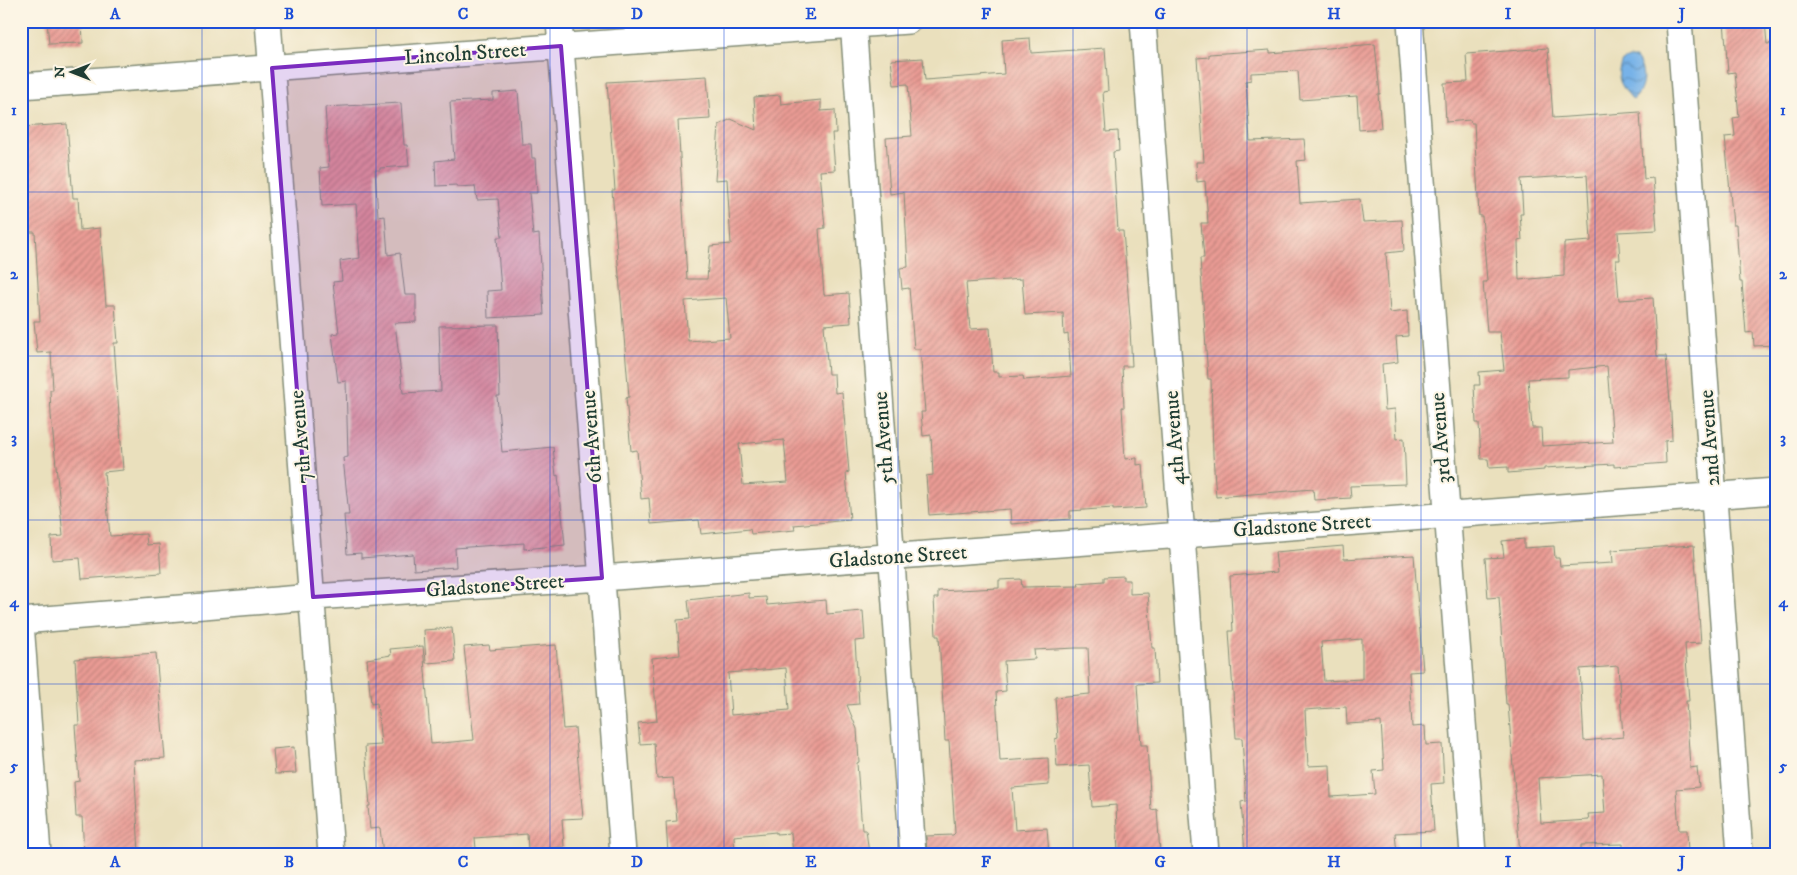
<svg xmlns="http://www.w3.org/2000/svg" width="1797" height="875" font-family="'IM FELL DW Pica',serif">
<defs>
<pattern id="water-waves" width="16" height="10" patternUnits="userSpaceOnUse" patternTransform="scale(1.25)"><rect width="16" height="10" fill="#77b2e8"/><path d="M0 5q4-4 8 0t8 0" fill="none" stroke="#6192bd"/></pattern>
<pattern id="building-hatch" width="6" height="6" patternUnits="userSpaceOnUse" patternTransform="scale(1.25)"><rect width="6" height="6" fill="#ea9b94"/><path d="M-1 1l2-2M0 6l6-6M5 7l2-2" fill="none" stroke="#bd807a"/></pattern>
</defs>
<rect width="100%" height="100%" fill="#fcf5e5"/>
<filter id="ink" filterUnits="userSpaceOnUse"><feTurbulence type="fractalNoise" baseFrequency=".02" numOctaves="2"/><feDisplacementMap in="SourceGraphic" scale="10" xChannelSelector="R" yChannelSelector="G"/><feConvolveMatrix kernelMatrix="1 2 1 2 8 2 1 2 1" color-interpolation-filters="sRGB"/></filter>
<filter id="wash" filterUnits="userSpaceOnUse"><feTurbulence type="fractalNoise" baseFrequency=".0096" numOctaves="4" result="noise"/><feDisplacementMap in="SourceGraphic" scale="20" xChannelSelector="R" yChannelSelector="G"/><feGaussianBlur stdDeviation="1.12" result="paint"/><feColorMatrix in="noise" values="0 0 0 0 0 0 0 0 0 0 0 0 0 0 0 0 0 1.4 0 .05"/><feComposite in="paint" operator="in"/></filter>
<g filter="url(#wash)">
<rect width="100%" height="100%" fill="#eae0bd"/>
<!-- water -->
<path fill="url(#water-waves)" stroke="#4b788e" d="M1629,58H1636C1646,70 1645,90 1633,100C1622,87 1614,78 1622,61Z"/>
<g id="blocks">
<!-- building -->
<path fill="url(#building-hatch)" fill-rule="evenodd" d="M47,21H82L83,43L49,44Z
M1724,21H1765L1767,44L1776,43V345L1754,346L1753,332L1746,333L1742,282H1740L1736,225H1733L1725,137L1735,136L1733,118L1739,117L1735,72L1728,73Z
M1030,38L1031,53L1105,48L1108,91L1103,92L1106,132L1118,131L1119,151L1113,152L1118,231H1123L1131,330H1130L1132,366H1122L1124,407H1122L1125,459L1137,458V465L1143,464L1146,508L1113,510V508L1070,511V519L1011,524L1010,509L929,515L926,476L933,475L931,435L923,436L921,412H925L920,349H914L909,288L902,289L900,268L908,267L904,192L890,194L886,138L912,136L908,84L894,85L891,60L923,58L925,80L1004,74L1002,40ZM1022,279L1025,315L1063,313L1064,335L1068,334L1071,376L1024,380L1023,376L999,377V372H993L990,328L970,329L966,283Z
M1375,44L1380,94H1378L1381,128L1359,130L1357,96L1300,100L1298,71L1251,73V80L1246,81L1250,141L1304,139L1306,160L1297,161L1300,203L1360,199L1363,222L1402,220L1404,251L1386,253L1390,313L1407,311L1408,336L1396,337L1398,362L1382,364L1385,410L1395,409L1397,439L1404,438L1406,484L1350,486L1351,498L1314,500L1313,489L1216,497L1213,455L1211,379H1208L1200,258H1204L1201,223H1208L1205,181L1197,182L1196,162H1204L1197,58L1209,57V54L1270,50V53Z
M1548,48L1553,118L1640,112L1644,179L1653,178L1657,230L1618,232L1620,260H1616L1619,300L1653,298L1657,356H1666L1671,413L1672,440L1665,441L1666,463L1614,467V464L1544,468V470L1508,473V467L1489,468L1488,459H1481L1479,423H1476L1474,385H1480L1479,372L1504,370L1500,332H1487L1483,282H1487L1482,216H1479L1474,123H1471L1470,120L1446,122L1444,83L1468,82L1466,54ZM1587,175L1591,241L1564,243V276L1519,280L1518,241L1522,240L1520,214H1523L1521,179ZM1607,366L1613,442L1542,446L1541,428H1532L1528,379L1568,377V370Z
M707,76L710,119L678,121L687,279H707L710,246L731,244L727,179L715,180L719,125L731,119L756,130L754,97L780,95L781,104L821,100V111L835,110L836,133H832L835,170L820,171L825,228L819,229L824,295L849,293L851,323L824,325L828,374H834L835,393L842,392L849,472L846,473L850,520L794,525L795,530L751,534L750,529L701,534L699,520L651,524L649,498L641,499L637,450L631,451L626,398L629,397L612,190H615L607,82ZM726,298L730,338L688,341L685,301ZM784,440L788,482L743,485L739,444Z
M518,91L522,144H531L532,158H535L537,193H529L533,235L539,234L544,315L488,318L487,291L501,290L497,237H502L498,199L477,200L475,186L457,187V185L436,186L435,161L454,159L450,102L493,100V93Z
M401,103L404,145H407L409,166L380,168V170H375L378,217L385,216L388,255L400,253L405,295H416V322L395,323L403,393L441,391L439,326L498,325L500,396H497L502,452L553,447L556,476L558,475L565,545L524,549V543L455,548L456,567L414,570L413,554L361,558V553L347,554L344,515H349L343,458L348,457L346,381L338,382L332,334L339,333L333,282L342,281L340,261L360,258L356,204L322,206L320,168L329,167L325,107Z
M67,124L73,198H78L80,230L100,228L106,305H115L118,343H114L123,470L104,472L110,536L146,534L147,545L159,544L161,573L82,579L80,558L52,560L51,537L63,536L51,415L50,390H53L51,352L37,353L34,321H40L35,232H30L22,127Z
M1524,539V548L1554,546L1555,558H1559L1560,566L1613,563L1612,550L1694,545L1701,643L1685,644L1689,701H1686L1690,768L1697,767L1699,787L1676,789L1679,830H1687L1688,854H1623V844L1581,845V854H1520L1508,704H1506L1499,597L1488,598L1485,558L1504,557L1502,541ZM1618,666L1623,737L1584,741L1580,669ZM1602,774L1605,813L1588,814L1589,820L1541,823L1538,778Z
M1343,546L1344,559L1414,555L1423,671L1409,672L1412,727L1425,726L1426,745L1442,744L1444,783L1431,784L1434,831L1395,833L1397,854H1245L1241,802L1246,801L1242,738H1236L1229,631H1233L1230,576L1277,572L1275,552ZM1362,639V679L1324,681L1321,642ZM1346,707L1347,724L1381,722L1384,770L1373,771L1375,794L1331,797L1330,765L1308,766L1305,710Z
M1124,576V580H1130V594L1148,593L1152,648H1155L1157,683L1137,684L1141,745H1147L1151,810L1157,809L1160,854H1118L1116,805L1092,807L1089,765L1057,767L1055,739L1058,738L1055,697L1090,694L1088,648H1076L1034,650L1035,659L1004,661L1006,691L996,692L1000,761L1048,758L1049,785L1012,788L1015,830L1047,828L1049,854H927L926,836L953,835L955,833L949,741H945L939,636H936L934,598H938V591L999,588V580L1021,579L1022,587L1079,586L1078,583L1104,581V577Z
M749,593V598L766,597L767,605L826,600L827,614L863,611L865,640L855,641L859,704L847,705L857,729L859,762L857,763L862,830H866L869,854H793L791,833L776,834V832L734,836L735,854H668L666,822L677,821L673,778L657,779L654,743L640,744L638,723L657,721L652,658L680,655L677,620L690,619L688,600ZM786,668L789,710L731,715L728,673Z
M452,628L455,661L426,663L424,630Z
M489,645L490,650L556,645L563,729L575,728L583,818L562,819L564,847L528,850L527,834L475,838L476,849L453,851L454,854H383L380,828L370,829L368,806H370L365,746L381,745L377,703L371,704L367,659L391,655L390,649L423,646L431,744L474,740L464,647Z
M156,653L165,758L134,760L139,854H84L82,817H76L74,782L79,781L75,725H79L75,659Z
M294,747L296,773L275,774L273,749Z"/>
</g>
</g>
<g filter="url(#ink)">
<use href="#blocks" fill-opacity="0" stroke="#848e78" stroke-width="1"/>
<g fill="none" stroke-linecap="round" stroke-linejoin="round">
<!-- minor casing -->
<g stroke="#848e78" stroke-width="28">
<path id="minor" d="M268,21L331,854
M559,21L623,854
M853,21L913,854
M1143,21L1206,854
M1410,21L1473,854
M1679,21L1740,854
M21,86L908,21
M21,621L313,597L602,578L1776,491
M21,623L38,854"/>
</g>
<!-- minor -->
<use href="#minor" stroke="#fff" stroke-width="25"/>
</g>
</g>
<!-- marked area -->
<path fill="#7b2cbf" fill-opacity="0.2" stroke="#7b2cbf" stroke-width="4" stroke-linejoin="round" d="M561,46L602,578L313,597L272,68Z"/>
<!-- grid -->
<path fill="none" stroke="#1d4ed8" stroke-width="1" stroke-opacity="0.55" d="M202,21V854M376,21V854M550,21V854M724,21V854M898,21V854M1073,21V854M1247,21V854M1421,21V854M1595,21V854M21,192H1776M21,356H1776M21,520H1776M21,684H1776"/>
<g text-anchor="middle" stroke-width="4" stroke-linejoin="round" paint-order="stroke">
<!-- street labels -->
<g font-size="21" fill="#1f3d34" stroke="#fcf5e5">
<text transform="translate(465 53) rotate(-4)" y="7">Lincoln Street</text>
<text transform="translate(300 437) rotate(-95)" y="7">7th Avenue</text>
<text transform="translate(591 437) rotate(-94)" y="7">6th Avenue</text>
<text transform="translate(883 438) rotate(-94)" y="7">5th Avenue</text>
<text transform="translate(1174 438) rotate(-94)" y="7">4th Avenue</text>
<text transform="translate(1440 438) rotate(-94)" y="7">3rd Avenue</text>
<text transform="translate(1709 438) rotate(-94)" y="7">2nd Avenue</text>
<text transform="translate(1302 525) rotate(-4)" y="7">Gladstone Street</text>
<text transform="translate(898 556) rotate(-4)" y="7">Gladstone Street</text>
<text transform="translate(495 585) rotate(-4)" y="7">Gladstone Street</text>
</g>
</g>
<!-- margin -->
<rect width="1797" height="875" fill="none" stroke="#fcf5e5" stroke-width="55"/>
<!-- north arrow -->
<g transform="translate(72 72) rotate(270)" stroke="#fcf5e5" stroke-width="4" paint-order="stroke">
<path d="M0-4L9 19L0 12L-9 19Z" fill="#1f3d34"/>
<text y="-8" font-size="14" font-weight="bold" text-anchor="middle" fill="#1f3d34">N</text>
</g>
<rect x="28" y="28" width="1742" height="820" fill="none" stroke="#1d4ed8" stroke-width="2"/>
<g font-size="16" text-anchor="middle" font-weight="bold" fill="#1d4ed8">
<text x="115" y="19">A</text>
<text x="289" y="19">B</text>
<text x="463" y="19">C</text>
<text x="637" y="19">D</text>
<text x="811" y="19">E</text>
<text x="986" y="19">F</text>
<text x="1160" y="19">G</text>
<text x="1334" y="19">H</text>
<text x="1508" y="19">I</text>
<text x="1682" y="19">J</text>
<text x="14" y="115">1</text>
<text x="1783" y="115">1</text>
<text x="14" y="279">2</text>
<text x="1783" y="279">2</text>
<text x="14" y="443">3</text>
<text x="1783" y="443">3</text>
<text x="14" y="607">4</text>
<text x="1783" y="607">4</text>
<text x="14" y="771">5</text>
<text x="1783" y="771">5</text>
<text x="115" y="867">A</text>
<text x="289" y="867">B</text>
<text x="463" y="867">C</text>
<text x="637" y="867">D</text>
<text x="811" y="867">E</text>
<text x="986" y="867">F</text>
<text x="1160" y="867">G</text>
<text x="1334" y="867">H</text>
<text x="1508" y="867">I</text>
<text x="1682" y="867">J</text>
</g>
</svg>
